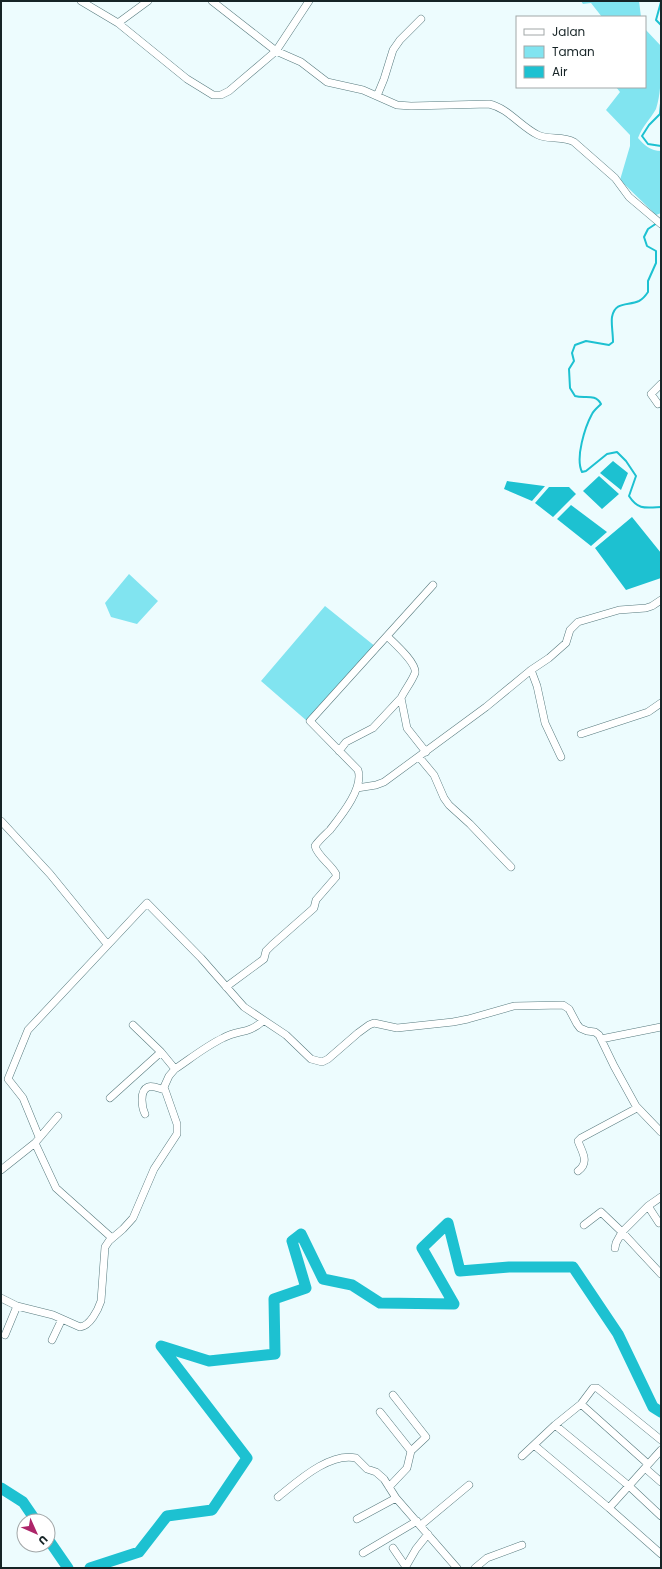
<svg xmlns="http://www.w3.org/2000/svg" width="662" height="1569" font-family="Poppins,sans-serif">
<rect width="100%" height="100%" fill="#edfcfe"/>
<!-- green -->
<path fill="#81e4f0" d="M581,1H639L641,17H602L591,3L583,4Z
M645,29L661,46C661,66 662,91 656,109C650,120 643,125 638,138C644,145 651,151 661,151V213L656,215L620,180L630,146V135L606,110L620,92L616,87H645Z
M129,574L158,601L137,624L111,617L105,603Z
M325,606L376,647L307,721L261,681Z"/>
<!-- water -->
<path fill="#1dc1d1" d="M613,461L628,473L621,490L600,473Z
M599,476L619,494L602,509L583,491Z
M507,481L544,486H545L532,501L504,489Z
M549,487H569L576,494L553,517L535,503Z
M571,505L607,532L591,546L557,519Z
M632,517L661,553V578L626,590L595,548Z"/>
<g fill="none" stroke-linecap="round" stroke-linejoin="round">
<!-- stream -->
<path stroke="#1dc1d1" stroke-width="2" d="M661,2L656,20L661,25
M661,103L660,114L649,125L642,136L648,144L661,146
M657,223L648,229L644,237L647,246L656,251V263L648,281V292C646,295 643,299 639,301C628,306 615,301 612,317C611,324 613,333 613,342L609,345L586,341L575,345L572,353L574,361L569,369L570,388L575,396C585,399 595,393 601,404C598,407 594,410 592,414C585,427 575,458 582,472L586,471L607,454L617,452L626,461L636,476L629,496C638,510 645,508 661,507"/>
<!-- river -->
<path stroke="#1dc1d1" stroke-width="11" d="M1,1488L23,1502L36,1521
M48,1539L68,1568
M90,1568L139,1552L167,1516L212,1510L247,1458L161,1346L209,1361L275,1354L274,1299L306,1288L292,1241L301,1234L323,1279L352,1285L380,1303L454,1304L422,1248L448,1223L460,1271L509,1267H573L618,1334L653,1407L661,1412"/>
<!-- minor casing -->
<g stroke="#577a7e" stroke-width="8">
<path id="minor" d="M81,1L118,23L187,79L213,95H221L229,91L276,51L301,62L327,82L363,90L397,105L411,106L489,104C508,108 521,127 538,135C549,140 563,136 574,142L615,178L629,197L661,224
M212,1L276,51L309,1
M118,23L148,1
M377,96L384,79L393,50L400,40L421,19
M658,404L651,394L661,384
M387,636C394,643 417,663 415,673C412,681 405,690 401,698L407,728L426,752
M531,670L537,686L545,723L561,757
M581,734L648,712L661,703
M339,751L346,742L373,728L401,698
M419,757L434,775L444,798L449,805L470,824L511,867
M357,788L376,785L384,782L486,707L531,670L549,658L566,643L570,630L578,622L619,610L646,608L652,606L661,600
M1,821L50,874L107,944
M226,987L264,959L266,951L272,945L314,908L316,900L336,877V874C331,864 318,857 315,846C319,840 325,835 330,830C341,816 364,788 358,770L310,721L433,585
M133,1025L161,1052L175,1069
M601,1039L661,1027
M110,1098L161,1052
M145,1114C142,1108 139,1091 148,1087C153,1085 160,1089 165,1090
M58,1116L35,1143L56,1188L112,1238
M39,1137L23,1098L8,1079L28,1030L147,903L201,958L244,1007L286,1035L311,1059L322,1062L328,1059L358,1033L369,1025L374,1023L397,1028L453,1022L468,1019L514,1006L563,1005L569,1009L577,1024L580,1028L587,1031L595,1032L599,1035L614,1066L636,1106L661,1132
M1,1170L35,1143
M578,1171C590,1162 582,1152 578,1141L581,1138L637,1108
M648,1206L659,1223
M584,1225L601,1212L622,1232L648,1206L661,1197
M615,1248L616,1243L622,1232L661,1274
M1,1298L17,1306L5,1335
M17,1306L53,1315L80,1327C90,1326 98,1310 101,1301L105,1247L109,1241L123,1229L133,1218L154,1169L177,1134V1124L164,1087L169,1076L175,1069C190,1059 206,1046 223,1038C239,1029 247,1035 263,1021
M52,1340L62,1319
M581,1404L648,1464
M380,1412L411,1451
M555,1425L629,1486L661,1516
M534,1445L609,1508L661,1554
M522,1456L555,1425L581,1404L593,1388H597L661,1440
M645,1468L661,1482
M389,1487L407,1468L411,1451L426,1437L393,1395
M278,1497C297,1482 329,1452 356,1458L367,1469L376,1472L384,1479L396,1498L457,1568
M609,1508L661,1450
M357,1519L396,1498
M421,1525L469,1485
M393,1548L406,1567
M363,1553L417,1521
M405,1568L416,1549L428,1534
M475,1568L487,1558L522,1545"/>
</g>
<!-- minor -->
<use href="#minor" stroke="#fff" stroke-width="7"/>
</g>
<!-- border -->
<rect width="662" height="1569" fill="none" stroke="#162426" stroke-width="4"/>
<!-- legend -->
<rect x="516" y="16" width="130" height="72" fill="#ffffff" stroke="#a2a7a8"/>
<rect x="524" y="29" width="20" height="6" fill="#ffffff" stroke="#a2a7a8"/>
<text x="552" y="36" font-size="12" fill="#162426">Jalan</text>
<rect x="524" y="46" width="20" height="12" fill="#81e4f0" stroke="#a2a7a8"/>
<text x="552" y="56" font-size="12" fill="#162426">Taman</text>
<rect x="524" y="66" width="20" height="12" fill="#1dc1d1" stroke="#a2a7a8"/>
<text x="552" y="76" font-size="12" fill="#162426">Air</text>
<!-- north arrow -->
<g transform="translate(36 1533) rotate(135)"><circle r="19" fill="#ffffff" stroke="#a2a7a8"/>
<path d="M0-3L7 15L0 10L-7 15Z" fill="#ad2569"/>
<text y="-6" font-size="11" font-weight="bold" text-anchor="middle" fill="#162426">U</text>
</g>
</svg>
